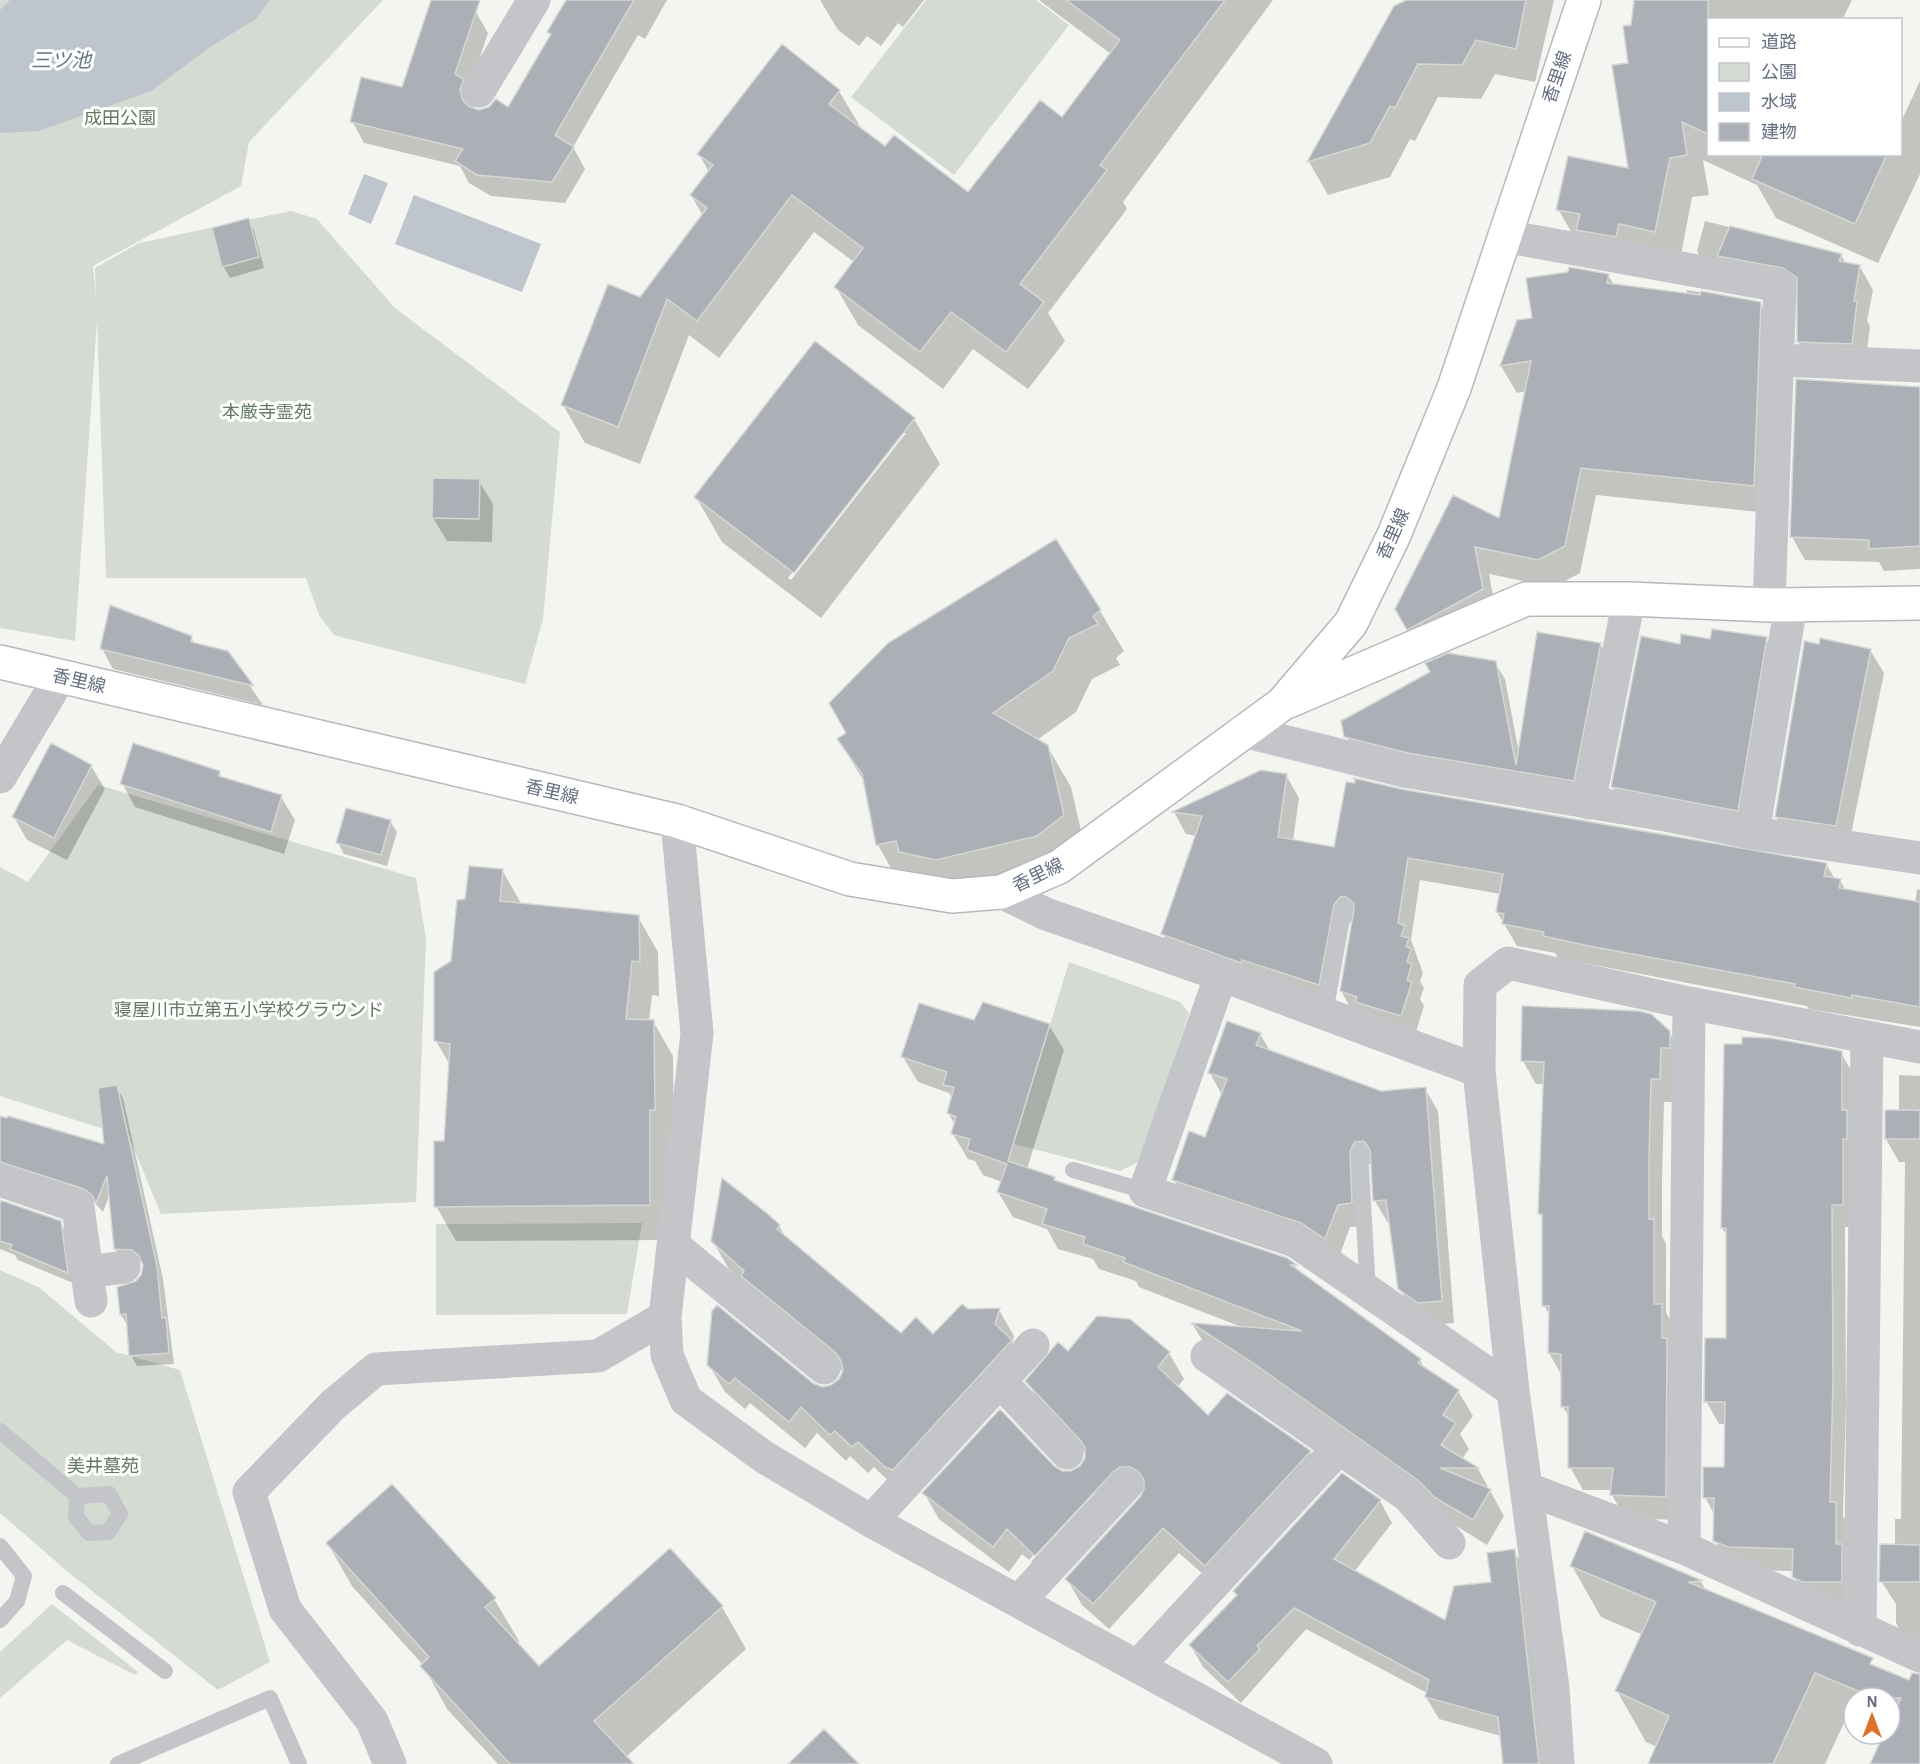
<svg xmlns="http://www.w3.org/2000/svg" width="1920" height="1764" font-family="'Alegreya Sans','Noto Sans JP',sans-serif">
<rect width="100%" height="100%" fill="#f4f5f1"/>
<!-- green -->
<path fill="#d4dbd2" d="M0,0H383L249,142L241,186L93,266L96,298L95,268L139,243L291,211L317,219L395,308L560,432L543,619L525,684L334,635L319,615L306,578H106L97,320L75,641L0,628Z
M926,0H1036L1069,25L954,175L851,97Z
M98,785L416,878L426,939L416,1202L161,1214L129,1137L0,1096V867L28,882Z
M1069,962L1180,1002L1189,1013L1142,1160L1120,1171L1014,1144Z
M642,1223L627,1314L436,1315V1224Z
M0,1270L40,1288L116,1352L180,1370L270,1662L218,1690L68,1572L0,1513Z
M52,1604L138,1672L135,1675L67,1640L0,1698V1652Z"/>
<!-- water -->
<path fill="#bec5cc" d="M10,0H270L256,19L210,47L151,91L39,131L0,133V10Z
M364,174L388,183L371,224L348,214Z
M414,195L541,244L522,292L395,244Z"/>
<!-- shadow -->
<path fill="#0003" fill-rule="evenodd" d="M432,0H469L488,33L469,90L475,102L473,110L478,111L509,109L552,37L549,32L568,0H667L645,39L638,35L573,147L585,169L565,203L491,196L469,183L460,166L364,143L352,121L403,88Z
M820,0H924L903,27L898,23L881,46L867,36L859,46L838,30Z
M1039,0H1273L1123,202L1127,209L1048,313L1065,341L1028,389L973,349L943,389L858,325L836,287L854,262L814,232L719,358L689,335L640,464L585,443L563,405L703,216L691,195L709,172L699,154L839,91L861,128L885,149L968,195L1062,119L1111,54Z
M1409,0H1554L1535,82L1495,74L1481,99L1438,97L1415,141L1410,139L1390,177L1328,195L1309,162L1395,7Z
M1635,0H1852L1842,20H1708V154H1900V124L1920,81V174L1878,263L1776,218L1757,185L1703,160L1709,195L1692,197L1678,271L1581,249L1558,209L1630,170V64Z
M248,220L254,231L264,268L230,278L223,266Z
M1705,221L1841,255L1846,264L1860,267L1873,290L1867,321L1870,326L1865,367L1812,365L1798,342V290L1710,275L1697,251Z
M1608,275L1614,285L1686,295L1687,290L1760,303L1775,330L1769,513L1596,495L1580,573L1554,587L1489,574L1497,617L1421,651L1397,609L1500,520L1526,391L1517,393L1501,366L1519,322L1533,320Z
M1920,389V569L1884,571L1879,562L1805,560L1792,537Z
M914,419L940,464L821,618L722,542L696,497ZM902,433H906L791,580L788,578Z
M479,481L493,504L492,542L447,541L433,518Z
M1100,611L1124,651L1116,658L1120,665L1092,679L1076,712L1037,740L1047,746L1071,787L1087,857L1061,877L901,886L878,845L866,785L839,740Z
M191,638L195,645L227,652L263,705L113,669L102,649Z
M1766,639L1776,657L1748,828L1623,805L1613,787L1681,646Z
M1600,644L1610,660L1583,797L1356,753L1346,736L1495,663L1505,679L1519,753Z
M1870,650L1884,673L1848,849L1790,840L1776,817Z
M91,766L105,789L67,860L27,840L14,817Z
M219,772L223,779L281,797L295,820L284,854L135,807L122,783Z
M1261,772L1286,775L1299,798L1293,841L1335,849L1401,791L1826,864L1835,879L1840,880L1846,891L1915,903L1917,889L1920,890V1027L1809,1009L1807,1006L1558,958L1555,953L1517,946L1497,912L1501,894L1420,880L1411,940L1423,973L1420,981L1424,988L1420,999L1424,1006L1414,1038L1354,1014L1341,991L1354,918L1346,928L1332,1007L1176,957L1163,934L1197,836L1186,834L1174,812Z
M390,821L397,832L387,866L344,854L338,843Z
M502,870L522,905L638,917L658,952L659,996L652,995L649,1021H653L673,1056L674,1144L669,1240L456,1241L436,1206L446,1143L450,1065L436,1041L466,901Z
M975,1022L1049,1025L1064,1050L1027,1169L1054,1178L1056,1182L1286,1259L1295,1266L1300,1274L1420,1360L1425,1370L1458,1391L1473,1416L1460,1434L1469,1449L1462,1459L1478,1469L1504,1516L1487,1545L1450,1522L1207,1348L1193,1325L1244,1328L1139,1287L1136,1281L1099,1269L1093,1259L1058,1249L1047,1229L1013,1217L998,1192L1002,1182L983,1175L975,1161L968,1159L953,1134L955,1125L948,1112L952,1099L949,1093L918,1082L903,1057Z
M1669,1032L1682,1056L1672,1102H1664L1662,1183V1236L1666,1244V1313L1675,1328L1678,1520L1625,1518L1612,1495V1490H1583L1570,1467V1418L1562,1406V1376L1549,1353L1550,1316L1544,1305V1221L1539,1213L1545,1084H1536L1523,1061Z
M1260,1034L1270,1051L1380,1092L1425,1089L1438,1111L1454,1323L1433,1325L1413,1312L1400,1289L1391,1223H1388L1375,1201L1373,1164H1368L1365,1226L1350,1227L1338,1260L1187,1203L1174,1180L1206,1139L1222,1095L1210,1073Z
M1841,1053L1854,1075L1855,1227H1845L1846,1403L1843,1516L1849,1527L1854,1604H1817L1807,1600L1794,1577V1571L1742,1570L1728,1563L1715,1540V1516L1705,1497L1725,1469L1726,1424H1719L1706,1401L1728,1339V1237L1722,1228Z
M1899,1075L1920,1076V1652L1910,1647L1896,1623V1604L1881,1581L1895,1546V1519H1901L1905,1162H1899L1886,1139L1899,1112Z
M116,1087L123,1098L163,1279L174,1364L137,1366L131,1355L128,1326L121,1315L142,1275L144,1265L139,1261L122,1260L115,1249L110,1194L103,1212L92,1200L0,1174V1116L105,1146Z
M0,1201L60,1222L67,1234L73,1283L18,1260L15,1255L0,1249Z
M769,1216L779,1226L787,1239L901,1335L933,1336L968,1311L999,1310L1014,1336L1012,1343L901,1493L874,1467L868,1473L850,1456L846,1461L817,1433L805,1448L750,1403L745,1409L725,1392L709,1365L821,1388L832,1387L840,1380L843,1372L758,1303L748,1286L728,1268L713,1241Z
M1129,1320L1169,1353L1184,1379L1177,1388L1208,1418L1310,1452L1324,1478L1221,1590L1179,1553L1109,1629L1082,1605L1067,1579L1144,1492L1135,1493L1051,1581L1031,1562L1096,1492L1089,1495L1029,1560L1022,1554L1009,1572L939,1519L924,1493L1053,1467L1062,1473H1071L1081,1467L1087,1455L1042,1407L1027,1381L1069,1353Z
M1380,1501L1392,1523L1354,1572L1446,1622L1493,1584L1514,1551L1527,1573L1547,1764H1505L1501,1736L1439,1719L1426,1697L1427,1693L1306,1629L1241,1703L1203,1667L1191,1646Z
M1586,1533L1702,1583L1706,1591L1749,1613L1920,1687V1764H1872L1883,1739L1871,1734H1890V1698H1854V1727L1844,1723L1825,1764H1649L1657,1747L1646,1742L1617,1691L1643,1635L1601,1617L1572,1566Z
M328,1544L494,1599L519,1641L516,1644L539,1668L722,1607L746,1649L626,1757L632,1764H498L447,1709L423,1665L352,1586Z"/>
<!-- building -->
<path fill="#abb0b7" stroke="#d6d6d4" stroke-width="1.5" d="M431,0H480L455,74L464,79L460,90L463,101L470,107L479,110L489,107L496,99L508,107L551,34L547,32L566,0H634L555,135L574,147L552,182L477,175L455,161L463,149L350,122L361,77L402,87Z
M1066,0H1225L1100,165L1107,170L1020,284L1044,302L1006,352L951,312L920,352L834,287L863,248L792,195L697,321L667,299L618,427L561,405L608,284L640,297L707,208L690,195L713,165L697,154L782,44L840,90L829,104L885,146L894,135L968,192L1040,100L1062,117L1120,40Z
M1406,0H1526L1516,49L1476,40L1462,65L1418,64L1395,108L1390,106L1370,143L1307,162L1394,6Z
M1634,0H1708V134L1682,122L1687,155L1670,158L1655,232L1619,224L1616,237L1576,230L1580,214L1556,210L1568,156L1628,168L1612,65L1628,63L1623,26L1631,25Z
M1763,154H1887L1855,224L1752,179Z
M249,218L259,257L222,267L212,228Z
M1730,226L1842,254L1839,261L1860,265L1854,301H1857L1852,344L1797,342V278L1783,268L1717,256Z
M1569,267L1609,274L1607,283L1700,295L1701,291L1761,302L1754,486L1581,468L1565,546L1538,560L1475,547L1483,589L1407,630L1395,609L1453,495L1499,518L1531,361L1500,366L1517,320L1532,318L1526,278L1568,272Z
M815,341L915,418L794,573L694,497Z
M1796,379L1920,387V546L1869,549V540L1790,537Z
M433,478L480,479L479,519L432,518Z
M1056,539L1101,610L1093,616L1098,624L1069,638L1053,671L993,713L1048,745L1064,815L1037,836L936,860L899,852L896,841L876,845L862,774L837,739L846,733L829,703L888,643Z
M110,605L192,636L191,642L228,651L254,686L100,649Z
M1712,629L1767,637L1738,811L1611,787L1641,636L1680,644L1681,634L1710,639Z
M1537,632L1601,643L1574,781L1408,753L1344,737L1341,721L1430,672L1425,663L1448,653L1496,661L1516,765Z
M1820,638L1871,649L1836,826L1775,817L1804,644V641L1819,644Z
M51,743L92,765L54,838L12,817Z
M133,743L220,771L219,776L282,795L271,832L120,784Z
M1261,770L1287,774L1278,837L1334,847L1346,782L1355,783L1354,778L1401,789L1827,863L1824,876L1841,879L1839,888L1920,902V1007L1852,995V998L1794,987L1795,984L1589,946L1543,936L1544,932L1502,924L1504,914L1496,912L1503,874L1408,858L1398,923L1405,926L1401,936L1409,938L1406,946L1411,949L1407,962L1412,964L1407,980L1412,982L1401,1016L1355,1002L1357,997L1340,991L1354,909V903L1346,897H1340L1334,905L1319,985L1242,960L1241,963L1161,934L1202,816L1172,812Z
M346,808L391,820L381,855L336,843Z
M469,866L503,869L500,901L639,915L640,962L632,961L626,1019L654,1020L655,1110H650V1205L434,1207V1141H444L450,1044L434,1041V972L451,961L457,900L465,899Z
M983,1002L1050,1024L1008,1161L1055,1177L1054,1180L1287,1258L1297,1265H1291L1421,1359L1418,1363L1459,1390L1443,1415L1456,1423L1441,1445L1479,1468H1440L1491,1489L1473,1520L1434,1497L1419,1481L1253,1363L1191,1323L1302,1331L1123,1262L1125,1258L1083,1244L1085,1237L1042,1224L1047,1209L997,1192L1007,1164L967,1150L970,1139L951,1134L956,1117L947,1113L954,1087L943,1085L947,1072L901,1057L919,1003L974,1020Z
M1522,1006L1639,1011L1651,1014L1670,1031V1048H1661L1660,1079H1651L1649,1158V1219H1654V1304H1662V1338H1667L1666,1497L1610,1495L1613,1468H1568V1407H1561V1354L1548,1353L1549,1306H1542V1214H1538L1544,1062L1521,1061Z
M1227,1021L1261,1033L1256,1045L1381,1091L1426,1087L1442,1301L1418,1303L1398,1289L1386,1200L1373,1201L1370,1150L1364,1141L1355,1142L1350,1151L1352,1203L1338,1205L1325,1239L1301,1223L1172,1180L1189,1131L1205,1137L1227,1079L1208,1073Z
M1742,1037L1771,1038L1842,1051V1110H1847V1139H1843V1205H1832L1833,1379L1830,1502H1836V1544H1842V1582H1802L1792,1577L1793,1549L1728,1547L1713,1541L1714,1498H1703V1467H1724L1725,1402H1704L1705,1338H1726V1228H1721L1724,1044H1742Z
M117,1085L157,1266L162,1318L166,1317L169,1353L129,1356L126,1314L120,1315L117,1287L136,1281L141,1275L143,1265L139,1256L132,1250L114,1249L107,1176L96,1203L92,1195L84,1189L0,1162V1116L7,1118L8,1116L104,1144L98,1088Z
M1885,1110H1920V1139H1885Z
M722,1178L769,1215L780,1225L777,1229L901,1333L916,1317L933,1334L962,1304L968,1309L1000,1308L995,1324L1012,1340L893,1470L885,1467L858,1442L852,1447L835,1431L830,1435L801,1407L789,1422L735,1378L729,1384L707,1365L712,1311L717,1305L813,1383L822,1387L831,1385L839,1379L843,1370L841,1361L836,1353L741,1276L744,1271L711,1241Z
M0,1200L61,1221L68,1273L10,1249L12,1245L0,1241Z
M1097,1316L1130,1319L1170,1352L1158,1367L1208,1415L1227,1393L1311,1451L1205,1566L1163,1528L1093,1604L1065,1579L1140,1497L1144,1489V1480L1138,1471L1130,1467H1120L1113,1472L1035,1556L1007,1529L993,1547L922,1493L1000,1409L1054,1466L1062,1471H1071L1080,1466L1085,1458V1448L1081,1441L1025,1381L1058,1342L1068,1351Z
M1342,1473L1381,1500L1334,1559L1445,1620L1454,1586L1491,1582L1487,1553L1515,1549L1539,1764H1503L1498,1717L1425,1697L1429,1680L1294,1608L1257,1646L1260,1649L1228,1682L1189,1645L1237,1595L1233,1591Z
M392,1484L496,1598L485,1607L539,1666L670,1548L723,1606L594,1721L634,1764H510L420,1666L429,1657L326,1543Z
M1585,1531L1703,1581L1688,1582L1873,1658L1870,1664L1909,1680L1912,1673L1920,1674V1764H1870L1884,1734H1890V1721L1901,1698H1875L1815,1673L1773,1764H1648L1669,1716L1615,1691L1656,1602L1570,1566Z
M1880,1544L1920,1545V1582H1879Z
M824,1729L859,1764H788Z"/>
<g fill="none" stroke-linecap="round" stroke-linejoin="round">
<!-- secondary casing -->
<g stroke="#b5b8bd" stroke-width="36">
<path id="secondary" d="M0,662L677,821L850,879L952,896L1001,892L1059,867L1282,704L1351,623L1394,535L1454,388L1584,0
M1289,701L1526,599H1629L1769,605L1920,603"/>
</g>
<!-- lane -->
<path stroke="#c3c5c9" stroke-width="16" d="M1325,1013L1344,907
M1360,1151L1368,1291
M1073,1170L1145,1191
M0,1431L77,1496L109,1494L120,1514L108,1532L89,1533L76,1517L77,1496
M0,1546L24,1576L17,1601L0,1620
M63,1593L165,1671
M118,1764L270,1698L299,1764"/>
<!-- street -->
<path stroke="#c3c5c9" stroke-width="33" d="M479,91L534,0
M1504,236L1780,286L1769,605
M1780,360L1920,366
M1243,731L1404,771L1671,816L1753,833L1920,858
M0,777L60,677
M1589,803L1629,599
M677,821L697,1033L665,1317L667,1355L686,1400L764,1457L871,1521L1316,1764
M1753,833L1791,605
M1001,892L1046,914L1221,975L1479,1071
M1221,975L1145,1191L1295,1241L1513,1391
M0,1180L78,1207L91,1301
M673,1245L824,1368
M87,1272L124,1267
M1207,1356L1408,1496L1449,1543
M1000,1381L1067,1453
M1528,1489L1684,1548L1920,1656
M871,1521L1033,1345
M1684,1548L1689,1003
M1019,1601L1126,1485
M1860,1630L1867,1037
M1138,1666L1339,1448
M390,1764L372,1721L285,1609L249,1492L333,1405L376,1369L598,1356L665,1317
M1558,1764L1553,1688L1513,1391L1479,1071L1480,985L1508,963L1689,1003L1920,1047"/>
<!-- secondary -->
<use href="#secondary" stroke="#fff" stroke-width="33"/>
</g>
<g text-anchor="middle" stroke-width="6" stroke-linejoin="round" paint-order="stroke">
<!-- street labels -->
<g font-size="18" fill="#656f81" stroke="#fff">
<text transform="translate(1557 77) rotate(-71)" y="6">香里線</text>
<text transform="translate(1393 534) rotate(-66)" y="6">香里線</text>
<text transform="translate(79 681) rotate(13)" y="6">香里線</text>
<text transform="translate(552 792) rotate(13)" y="6">香里線</text>
<text transform="translate(1038 875) rotate(-26)" y="6">香里線</text>
</g>
<!-- park labels -->
<g font-size="18" fill="#647863" stroke="#fff">
<text x="120" y="124">成田公園</text>
<text x="267" y="418">本厳寺霊苑</text>
<text x="249" y="1016">寝屋川市立第五小学校グラウンド</text>
<text x="103" y="1472">美井墓苑</text>
</g>
<!-- water labels -->
<g font-size="20" font-style="italic" fill="#657785" stroke="#fff">
<text x="61" y="67">三ツ池</text>
</g>
</g>
<!-- legend -->
<rect x="1707" y="18" width="195" height="138" fill="#ffffff" stroke="#c1c5cd" stroke-width="1.5"/>
<rect x="1719" y="38" width="30" height="9" fill="#ffffff" stroke="#c1c5cd" stroke-width="1.5"/>
<text x="1761" y="48" font-size="18" fill="#656f81">道路</text>
<rect x="1719" y="63" width="30" height="18" fill="#d4dbd2" stroke="#c1c5cd" stroke-width="1.5"/>
<text x="1761" y="78" font-size="18" fill="#656f81">公園</text>
<rect x="1719" y="93" width="30" height="18" fill="#bec5cc" stroke="#c1c5cd" stroke-width="1.5"/>
<text x="1761" y="108" font-size="18" fill="#656f81">水域</text>
<rect x="1719" y="123" width="30" height="18" fill="#abb0b7" stroke="#c1c5cd" stroke-width="1.5"/>
<text x="1761" y="138" font-size="18" fill="#656f81">建物</text>
<!-- north arrow -->
<g transform="translate(1872 1716)"><circle r="28" fill="#ffffff" stroke="#c1c5cd" stroke-width="1.5"/>
<path d="M0-4.5L10 22L0 15L-10 22Z" fill="#dc722a"/>
<text y="-9" font-size="16" font-weight="bold" text-anchor="middle" fill="#656f81">N</text>
</g>
</svg>
